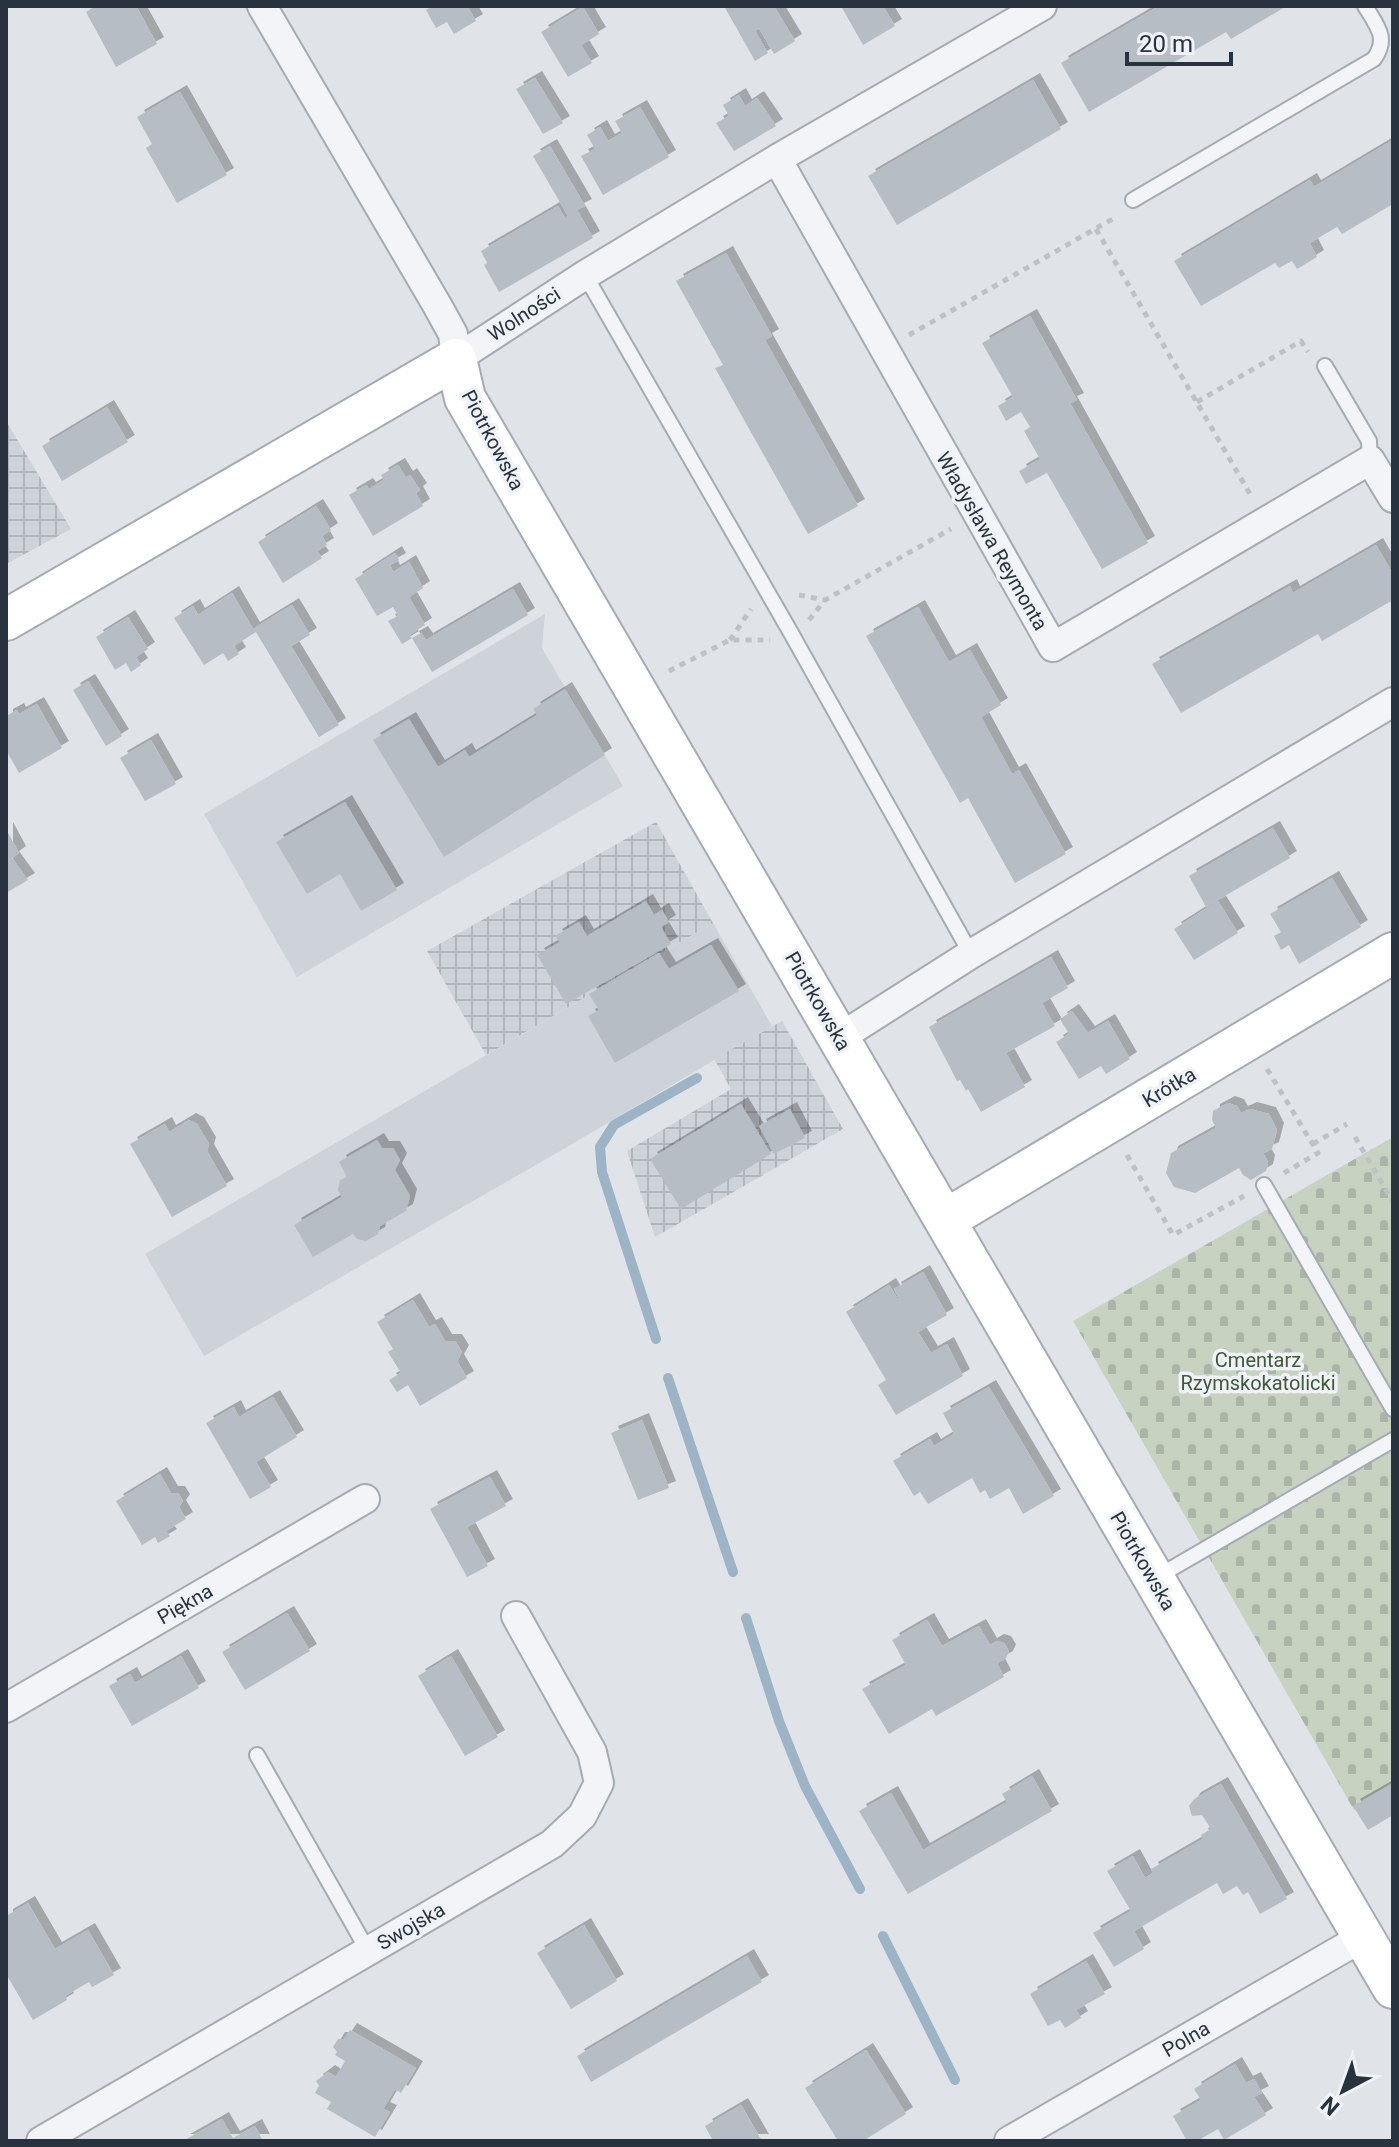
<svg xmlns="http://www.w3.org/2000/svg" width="1399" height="2147" font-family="Roboto,sans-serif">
<defs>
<pattern id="industrial-grid" width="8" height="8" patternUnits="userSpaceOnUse" patternTransform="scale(2)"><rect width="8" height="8" fill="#ced3da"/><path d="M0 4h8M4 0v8" fill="none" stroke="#b1b6bc"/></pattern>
<pattern id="cemetery-stones" width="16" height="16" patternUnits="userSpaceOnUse" patternTransform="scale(2)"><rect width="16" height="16" fill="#c7d2c1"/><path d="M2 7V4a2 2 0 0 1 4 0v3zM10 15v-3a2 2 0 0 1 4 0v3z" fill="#abb5a7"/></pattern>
<filter id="shadow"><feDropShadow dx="7" dy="-7" stdDeviation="0" flood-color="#0004"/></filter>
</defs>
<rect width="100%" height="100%" fill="#e0e4e8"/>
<!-- built -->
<path fill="#ced3da" d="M545,614L542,648L623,786L297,977L204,814Z
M713,923L772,1026L567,1147L204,1356L145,1254Z"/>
<!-- industrial -->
<path fill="url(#industrial-grid)" d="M6,421L71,529L6,564Z
M656,822L713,923L486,1055L427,951Z
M782,1021L843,1129L655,1237L627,1151L731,1089L714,1059Z"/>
<!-- cemetery -->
<path fill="url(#cemetery-stones)" d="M1393,1137V1787L1354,1810L1073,1321Z"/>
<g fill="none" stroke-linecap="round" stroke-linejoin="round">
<!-- stream -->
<path stroke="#9db3c6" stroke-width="10" d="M656,1339L602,1172L600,1147L614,1125L697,1078
M668,1378L733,1572
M746,1618L779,1721L805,1786L860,1889
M883,1936L955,2080"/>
</g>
<!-- building -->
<path fill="#b7bdc5" filter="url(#shadow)" d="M95,6H136L157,44L116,67L86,12Z
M433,6H467L476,21L454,34L447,22L436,28L426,10Z
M724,6H774L795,41L774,54L759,28L755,31L768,53L755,61Z
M841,6H883L895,26L863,45Z
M1159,6H1287L1231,39L1226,32L1089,112L1061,63Z
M583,7L599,34L581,45L592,63L568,77L541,32Z
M535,78L563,123L543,134L516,89Z
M1033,80L1061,129L897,225L868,176Z
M180,92L227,175L177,203L146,148L152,144L137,117Z
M739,95L745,106L757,98L776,126L734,151L716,123L729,116L723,105Z
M640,107L669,157L603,195L581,156L595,149L587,135L600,127L608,141L622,133L615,121Z
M1393,140V204L1342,234L1337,227L1310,243L1317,257L1297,269L1292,261L1279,268L1275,263L1201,306L1174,261L1310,180L1314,187Z
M550,146L585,206L577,210L593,238L499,292L484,265L487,263L481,251L558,206L565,218L568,216L533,156Z
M726,253L772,336L765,340L858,506L808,534L715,368L723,365L676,281Z
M1030,316L1077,400L1070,403L1148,543L1102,569L1047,473L1026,484L1019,471L1040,459L1024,431L1030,427L1021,412L1006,421L998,406L1013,397L982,343Z
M107,407L128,442L62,481L42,446Z
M398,465L406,478L410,475L420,490L416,493L423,506L373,536L349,495L366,485L369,489L384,480L381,475Z
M316,506L331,530L322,536L327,545L317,551L322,558L283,583L258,542Z
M1376,545L1393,574V600L1322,641L1318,634L1181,713L1152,664L1290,586L1293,593Z
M395,553L399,560L390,565L393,572L409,562L423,588L409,597L425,625L409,635L412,638L402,644L388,621L398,616L393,607L377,616L355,579Z
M513,589L528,615L432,672L412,638L421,633L426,640Z
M232,593L253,629L292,605L310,635L291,646L339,725L319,737L256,632L234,646L239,654L228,661L223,653L204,665L174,618L193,606L198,615Z
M918,607L949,662L970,650L1001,705L981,717L1012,774L1019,770L1066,854L1015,883L968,798L960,803L866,636Z
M128,617L148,649L136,657L141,665L131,672L126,663L115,670L96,637Z
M88,681L122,736L106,746L73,690Z
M565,689L605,755L444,857L373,740L409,719L438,767L465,750L469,757L537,715L533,709Z
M37,704L62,748L19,773L6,750V716L17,710L19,714Z
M151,740L176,784L145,801L120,758Z
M345,802L397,890L361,911L340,874L307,894L276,842Z
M1273,828L1290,858L1206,907L1189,876Z
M6,829L19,853L12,858L28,880L6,893Z
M1332,878L1361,927L1299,964L1289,945L1281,950L1274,936L1281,932L1270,914Z
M646,901L654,915L662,910L669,922L661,927L671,944L566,1004L537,955L560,942L555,936L579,922L587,936Z
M1218,901L1238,933L1194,960L1174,929Z
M711,945L739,991L615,1063L588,1016L599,1010L589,994L659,953L669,969Z
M1051,957L1068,988L1042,1003L1055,1026L1006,1053L1025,1087L981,1112L968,1089L966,1091L960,1080L957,1081L929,1027Z
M1072,1011L1088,1033L1108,1021L1130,1059L1106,1074L1101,1066L1079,1079L1056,1042L1069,1034L1060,1019Z
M1228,1103L1237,1106L1241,1113L1250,1109L1269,1114L1277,1130L1272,1149L1263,1153L1268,1162L1266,1171L1251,1180L1243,1175L1239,1168L1195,1193L1174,1187L1166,1173L1171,1153L1216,1128L1212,1120L1213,1111Z
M741,1104L771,1154L681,1209L650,1159Z
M790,1109L805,1138L774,1154L759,1126Z
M189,1120L197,1124L209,1144L207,1151L227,1186L172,1217L130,1144L165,1124L169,1132Z
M377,1140L382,1148H393L400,1160L395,1170L410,1196L406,1211L380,1226L378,1234L366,1241L357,1239L353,1234L313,1257L294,1225L342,1197L338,1190L340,1180L347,1177L339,1162Z
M923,1272L947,1315L918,1332L931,1353L947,1344L963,1376L896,1415L878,1385L886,1380L846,1312L889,1285L904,1309L894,1289Z
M413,1300L429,1327L435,1324L445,1341H455L462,1352L457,1361L467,1378L420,1406L408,1385L397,1392L389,1380L401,1373L388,1352L393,1349L377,1322Z
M989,1387L1054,1496L1023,1514L1009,1488L990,1499L985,1490L980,1493L972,1478L928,1504L920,1492L914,1496L893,1461L930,1439L934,1446L954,1434L943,1413Z
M273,1397L297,1437L256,1462L271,1487L250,1499L206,1423L234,1407L239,1417Z
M642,1420L669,1488L638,1500L611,1433Z
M160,1474L171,1493H178L183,1501L179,1507L186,1519L166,1531L170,1536L158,1543L155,1537L142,1545L116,1501Z
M490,1477L506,1506L467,1527L488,1566L467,1577L430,1509Z
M287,1613L310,1651L245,1690L222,1652Z
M927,1620L942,1646L979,1626L990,1645L997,1641L1004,1643L1009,1651L1006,1658L997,1663L1004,1677L936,1716L932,1709L889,1734L862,1689L906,1665L892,1640Z
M181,1656L199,1688L132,1726L109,1686L130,1674L135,1683Z
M451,1656L498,1737L465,1756L418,1676Z
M1032,1776L1052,1811L908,1894L859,1811L891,1793L923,1850L1007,1802L1002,1794Z
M1393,1783V1815L1368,1830L1353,1806Z
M1221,1784L1287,1899L1260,1914L1248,1892L1243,1895L1237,1886L1223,1894L1217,1883L1134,1931L1144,1949L1114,1967L1093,1933L1131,1911L1107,1871L1133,1856L1145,1878L1153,1873L1151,1869L1203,1839L1201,1835L1211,1829L1202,1815L1192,1816L1189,1806L1194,1799Z
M28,1903L55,1949L88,1930L114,1975L92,1987L89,1982L65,1996L67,2000L33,2020L6,1974V1916Z
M584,1925L617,1981L571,2009L537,1953Z
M747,1956L762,1982L591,2082L577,2056Z
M1086,1961L1105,1994L1076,2010L1081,2018L1065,2028L1060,2020L1048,2026L1030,1994Z
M350,2030L416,2068L401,2093L395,2089L383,2109L390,2112L375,2137L327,2109L331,2102L315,2093L319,2086L316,2081L328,2072L336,2077L345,2061L335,2055L337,2052L333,2047L338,2039H344Z
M866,2050L906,2114L863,2141H838L805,2088Z
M1235,2064L1246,2083L1254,2079L1262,2093L1254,2097L1266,2115L1224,2140L1218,2129L1197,2141H1187L1173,2116L1201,2100L1194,2089Z
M741,2105L762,2141H713L705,2126Z
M222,2119L233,2138L255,2126L263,2141H183Z"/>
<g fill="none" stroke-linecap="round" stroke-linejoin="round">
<!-- lane casing -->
<g stroke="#a5abb2" stroke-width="18">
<path id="lane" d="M1133,200L1374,59C1389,38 1377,26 1365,6
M585,275L791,633L971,954
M1325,366L1369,441L1370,460
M1264,1185L1393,1409
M1157,1577L1393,1440
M257,1755L368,1951"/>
</g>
<!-- street casing -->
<g stroke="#a5abb2" stroke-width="32">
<path id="street" d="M262,6L437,305L453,334L456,359L585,275L777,159L1042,6
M777,159L1053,647L1370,460L1393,498
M839,1038L971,954L1393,702
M6,1708L365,1499
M41,2141L552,1844L582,1816L599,1783L592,1752L516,1616
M1009,2141L1363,1937"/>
</g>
<!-- secondary casing -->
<g stroke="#a5abb2" stroke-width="44">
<path id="secondary" d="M6,620L456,359L465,398L1393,1988
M945,1220L1393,953"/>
</g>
<!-- path -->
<path stroke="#bec2c7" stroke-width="5" stroke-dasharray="6 6" stroke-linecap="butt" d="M1096,229L1250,494
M909,335L1116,217
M1197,402L1301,341L1308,352
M799,595L825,600
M809,620L825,600L951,529
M730,640L751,609
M669,671L730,640H770
M1267,1069L1318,1153L1284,1173
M1355,1137L1393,1202
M1313,1144L1347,1124
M1127,1155L1173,1235L1244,1196"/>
<!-- lane -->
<use href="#lane" stroke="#f2f4f7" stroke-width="14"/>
<!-- street -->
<use href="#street" stroke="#f2f4f7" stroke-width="28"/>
<!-- secondary -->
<use href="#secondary" stroke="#fff" stroke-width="40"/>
</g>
<g text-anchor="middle" stroke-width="7" stroke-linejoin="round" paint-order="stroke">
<!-- street labels -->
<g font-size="20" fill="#29323f" stroke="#eff2f6">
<text transform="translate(524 314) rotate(-33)" y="7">Wolności</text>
<text transform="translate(493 440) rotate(62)" y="7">Piotrkowska</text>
<text transform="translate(992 541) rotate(60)" y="7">Władysława Reymonta</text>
<text transform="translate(818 1001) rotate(60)" y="7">Piotrkowska</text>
<text transform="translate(1169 1087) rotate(-31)" y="7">Krótka</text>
<text transform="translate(1143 1561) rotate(60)" y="7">Piotrkowska</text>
<text transform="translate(185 1604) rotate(-30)" y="7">Piękna</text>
<text transform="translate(411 1926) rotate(-30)" y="7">Swojska</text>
<text transform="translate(1186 2039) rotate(-30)" y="7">Polna</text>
</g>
<!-- park labels -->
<g font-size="20" fill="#405a37" stroke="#eff2f6">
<text x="1258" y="1367">Cmentarz<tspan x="1258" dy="23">Rzymskokatolicki</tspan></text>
</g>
</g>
<!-- border -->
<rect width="1399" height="2147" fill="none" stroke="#29323f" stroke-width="16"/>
<!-- north arrow -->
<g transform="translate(1343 2091) rotate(221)" stroke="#eff2f6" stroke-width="6" paint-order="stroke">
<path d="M0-6L14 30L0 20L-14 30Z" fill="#29323f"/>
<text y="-12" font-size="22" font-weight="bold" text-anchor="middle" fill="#29323f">N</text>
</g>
<!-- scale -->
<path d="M1127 52v12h104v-12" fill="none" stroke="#29323f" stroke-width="4"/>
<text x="1139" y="52" font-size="24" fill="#29323f" stroke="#eff2f6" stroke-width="6" paint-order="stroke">20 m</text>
</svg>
